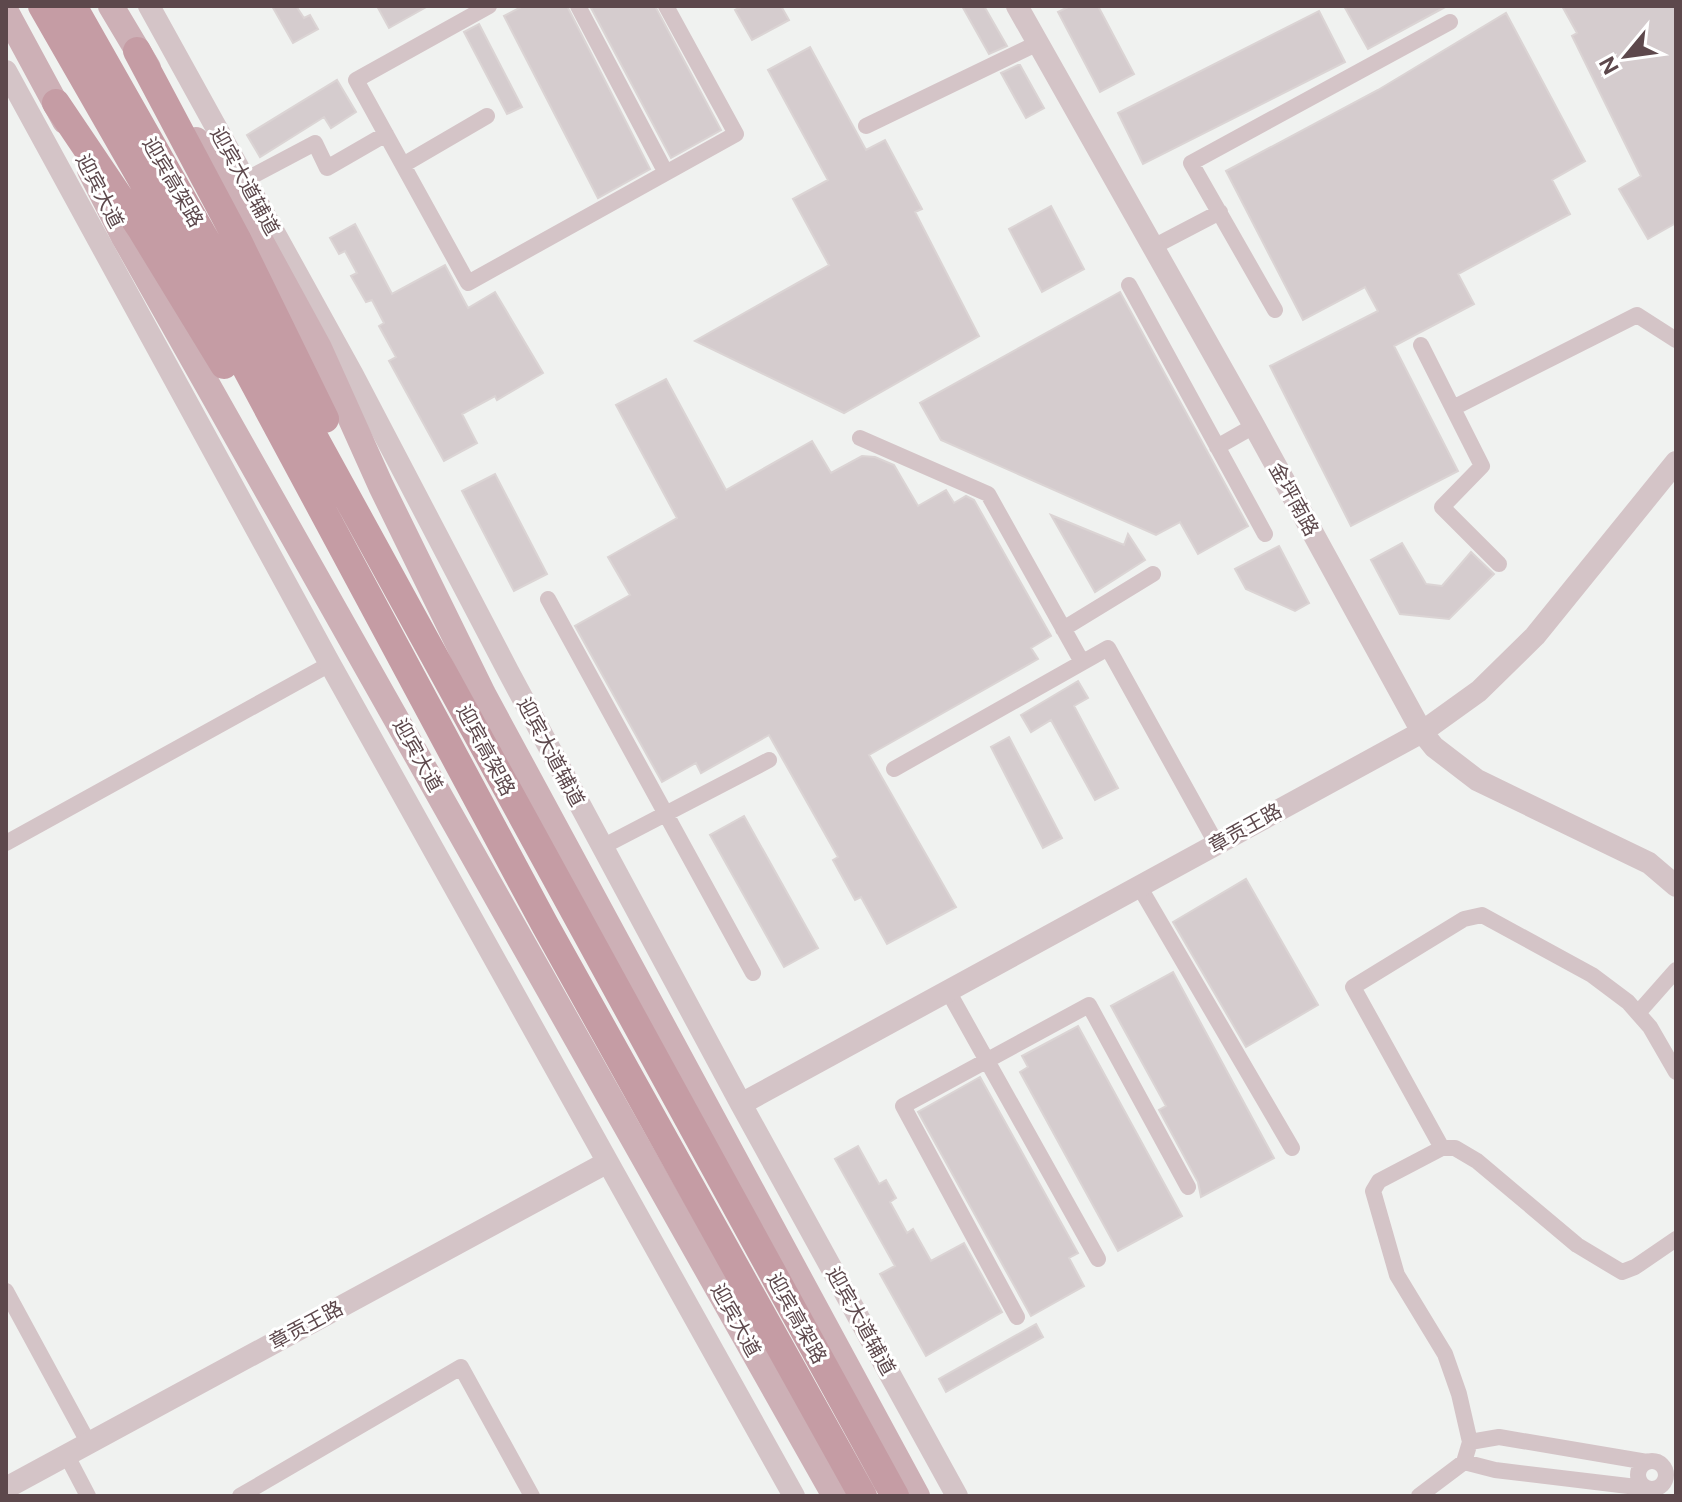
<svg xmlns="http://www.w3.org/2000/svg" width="1682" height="1502" font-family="'DM Sans','Noto Sans SC',sans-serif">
<rect width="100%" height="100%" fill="#f0f2f0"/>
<!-- building -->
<path fill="#d5ccce" stroke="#dbd4d4" stroke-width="2" d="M272,6H296L304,18L310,15L318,29L293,43Z
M377,6H428L389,28Z
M523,6H567L650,169L598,198L504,16Z
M590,6H655L721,130L671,158Z
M743,6H781L789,20L752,40L735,10Z
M962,6H984L1007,46L989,54Z
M1070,6H1098L1134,74L1100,92L1058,12Z
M1344,6H1447L1368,49Z
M1562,6H1676V223L1648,239L1619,189L1641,176L1572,36L1577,33Z
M1319,11L1345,62L1143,164L1118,113Z
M1506,13L1585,161L1552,180L1570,214L1458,274L1474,304L1394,346L1458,471L1351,526L1270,366L1378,311L1365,287L1303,320L1226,171L1378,90Z
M479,24L522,107L507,114L464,32Z
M810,47L866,150L885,140L922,209L915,212L979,336L844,413L695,341L829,265L793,199L828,180L768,70Z
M1018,65H1020L1044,108L1026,118L1001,73Z
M337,80L356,112L331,128L324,117L260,157L247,135Z
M1051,206L1084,269L1042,292L1009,229Z
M355,224L392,294L445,265L468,308L495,292L543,373L497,400L495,396L462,414L477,443L444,461L389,361L396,357L379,326L384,323L372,300L366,302L351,276L357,273L345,251L339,254L330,238Z
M1120,292L1248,526L1198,554L1180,522L1156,535L941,440L920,403Z
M666,379L726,490L812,441L831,473L862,456L875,457L894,465L918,506L946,490L954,503L966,496L974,500L1051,636L1031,648L1038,659L869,755L956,907L887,944L861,897L855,900L833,860L838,857L769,735L701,773L696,763L662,782L575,626L630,595L608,557L677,518L616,405Z
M495,474L547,574L514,591L462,491Z
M1051,515L1124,545L1128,534L1145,560L1095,592Z
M1402,543L1426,584L1442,586L1471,552L1494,574L1449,619L1400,614L1371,560Z
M1279,546L1309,603L1295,611L1246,589L1235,569Z
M1078,681L1088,698L1074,706L1118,788L1095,800L1051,720L1031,732L1021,715Z
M1009,737L1062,838L1043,848L991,747Z
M744,816L818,948L784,967L710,835Z
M1246,879L1318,1005L1246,1047L1173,922Z
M1173,972L1274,1158L1201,1197L1198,1182L1159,1110L1166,1106L1111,1006Z
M1078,1026L1182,1216L1118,1251L1020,1072L1028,1067L1022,1056Z
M980,1077L1078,1253L1069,1258L1084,1286L1031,1316L918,1112Z
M858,1146L879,1184L886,1180L896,1198L890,1202L907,1233L913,1229L931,1261L964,1243L1002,1312L926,1356L880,1274L895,1266L835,1159Z
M1036,1324L1043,1337L946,1392L939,1379Z"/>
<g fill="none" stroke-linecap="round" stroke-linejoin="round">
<!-- minor -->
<path stroke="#d4c4c7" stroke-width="16" d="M489,6L356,80L468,283L736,134L666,6
M578,6L666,173
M866,126L1038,43
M403,165L487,116
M245,180L315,143L327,168L386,134
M1153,247L1220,212
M1129,285L1265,534
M1275,310L1191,163L1450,22
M1421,345L1482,466L1442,507L1499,564
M1455,407L1637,315L1676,340
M860,438L988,494L1082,662
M1217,447L1254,426
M548,599L753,973
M1063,629L1153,574
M894,769L1108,648L1216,843
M6,843L330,664
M602,847L769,760
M1139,886L1292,1148
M948,991L1098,1259
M1638,1013L1676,970
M1442,1148L1353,987L1464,919L1482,915L1592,975L1628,1002L1650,1027L1676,1072
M6,1291L88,1442
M1017,1317L903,1106L1089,1005L1188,1187
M1470,1442L1499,1437L1647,1462
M66,1454L88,1496
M1638 1475a14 14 0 1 1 28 0a14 14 0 1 1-28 0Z
M1464,1462L1495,1470L1645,1488
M240,1496L461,1367L532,1496
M1419,1496L1464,1462L1470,1442L1459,1394L1445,1354L1397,1275L1373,1191L1379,1181L1442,1148H1455L1477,1161L1577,1245L1622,1272L1635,1267L1676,1239"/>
<!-- tertiary -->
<path stroke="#d4c4c7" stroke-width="22" d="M149,6L353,375L508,671L741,1104L957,1496
M1017,6L1252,422L1422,732L1434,747L1477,780L1649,863L1676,886
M6,71L330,664L794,1496
M741,1104L1422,732L1479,691L1535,636L1676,462
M6,1488L606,1163"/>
<!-- primary -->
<path stroke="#cdb0b6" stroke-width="26" d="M111,6L148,68
M6,12L65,121
M196,140L248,218L319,348L381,486L483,694L917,1496
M90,170L124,237L835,1496"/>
<!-- trunk -->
<path stroke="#c59ca4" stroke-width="28" d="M42,6L189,262L545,925L863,1496
M73,6L212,251L895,1496
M137,51L237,239L325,419
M56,103L141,229L224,365"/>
</g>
<g text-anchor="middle" stroke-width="6" stroke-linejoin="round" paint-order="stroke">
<!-- street labels -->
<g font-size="20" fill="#5d484c" stroke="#fff">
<text transform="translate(245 181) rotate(61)" y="7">迎宾大道辅道</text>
<text transform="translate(173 182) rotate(60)" y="7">迎宾高架路</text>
<text transform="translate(100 191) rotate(63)" y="7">迎宾大道</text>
<text transform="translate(1294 499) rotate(61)" y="7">金坪南路</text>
<text transform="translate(486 750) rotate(62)" y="7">迎宾高架路</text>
<text transform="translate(551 752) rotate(62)" y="7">迎宾大道辅道</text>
<text transform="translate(418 755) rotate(61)" y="7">迎宾大道</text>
<text transform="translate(1245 828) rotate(-29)" y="7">章贡王路</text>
<text transform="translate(797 1318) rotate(61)" y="7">迎宾高架路</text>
<text transform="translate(736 1320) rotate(61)" y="7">迎宾大道</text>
<text transform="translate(861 1321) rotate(61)" y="7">迎宾大道辅道</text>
<text transform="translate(306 1325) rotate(-28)" y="7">章贡王路</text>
</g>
</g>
<!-- border -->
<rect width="1682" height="1502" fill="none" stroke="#5d484c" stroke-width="16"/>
<!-- north arrow -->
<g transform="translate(1626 56) rotate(241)" stroke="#ffffff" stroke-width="6" paint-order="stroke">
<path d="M0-6L14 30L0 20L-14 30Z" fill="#5d484c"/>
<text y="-12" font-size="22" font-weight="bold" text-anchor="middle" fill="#5d484c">N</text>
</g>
</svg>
